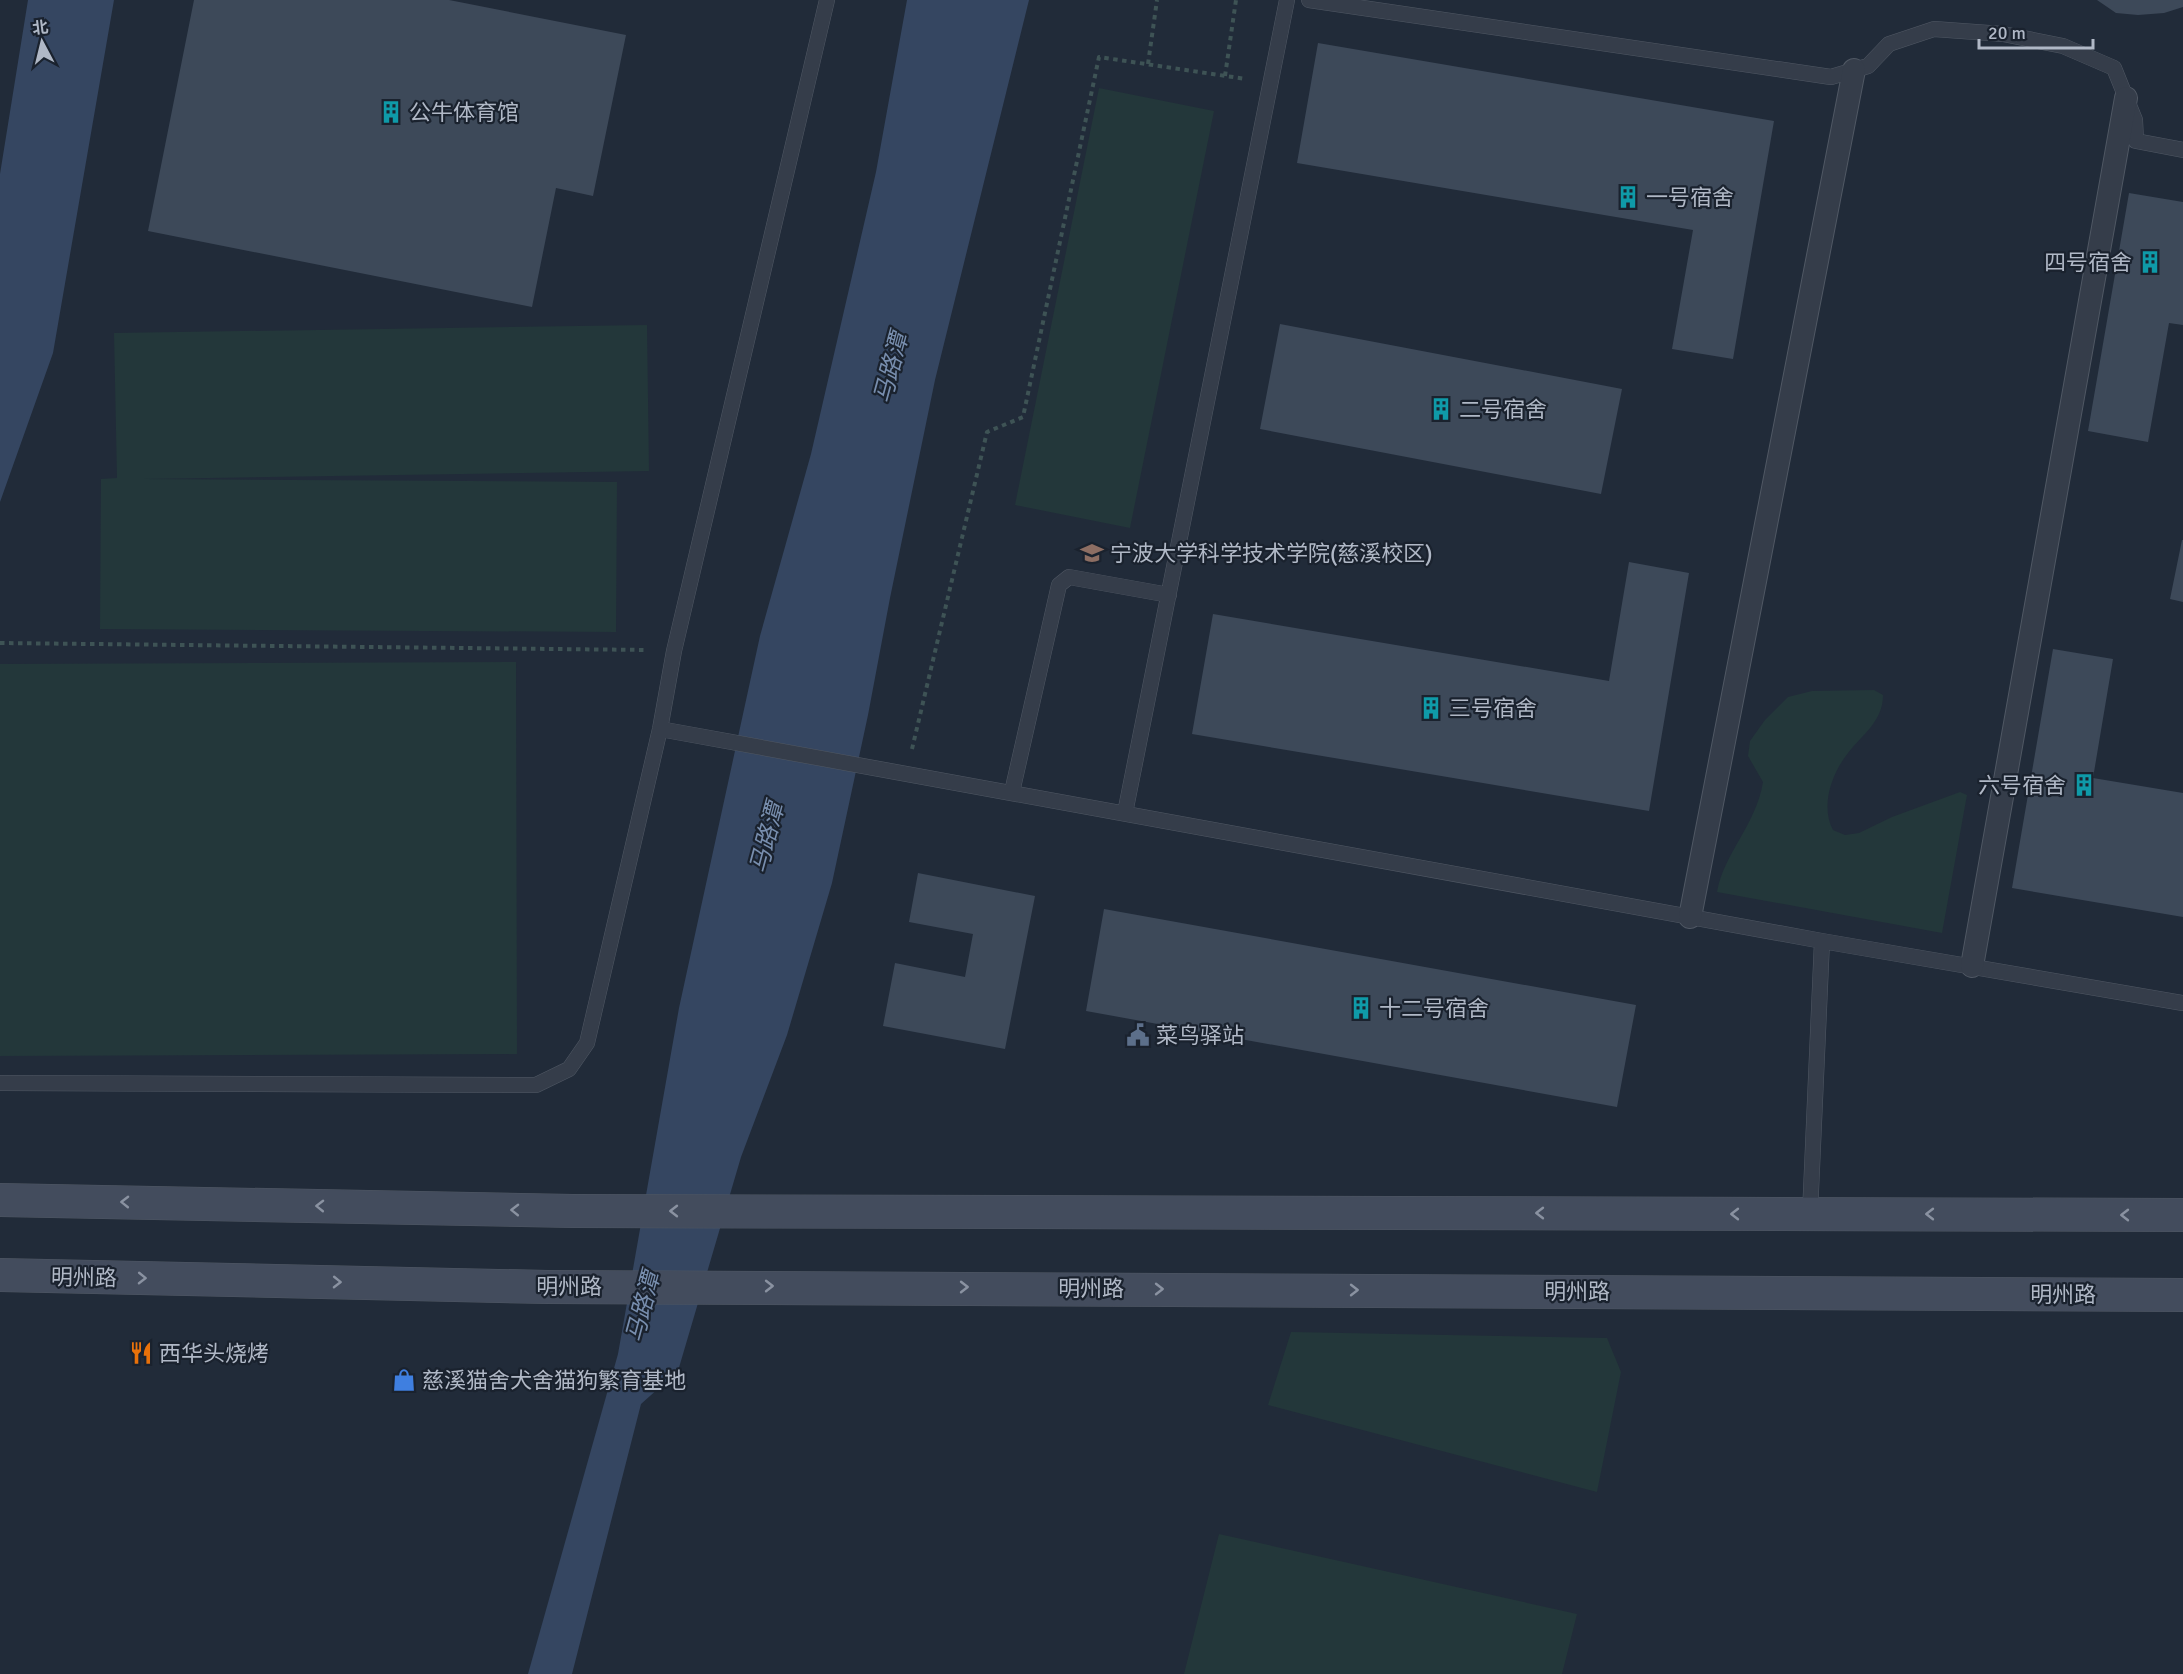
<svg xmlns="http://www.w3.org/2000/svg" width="2183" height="1674" font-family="Signika,'Noto Sans SC',sans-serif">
<rect width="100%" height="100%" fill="#212b39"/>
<!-- green -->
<path fill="#23373a" d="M1099,88L1214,111L1130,528L1015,505Z
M647,325L649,471L144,479L617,482L616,632L100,629L101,479L117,478L114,333Z
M516,662L517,1054L0,1056V664Z
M1874,690L1883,695C1883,721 1863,734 1848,753C1832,773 1820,806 1833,830L1845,835L1859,833L1892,817L1960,792L1967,795L1942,933L1717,892C1724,853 1756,825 1763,782L1748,756L1750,741L1765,720L1788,697L1812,691Z
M1291,1332L1607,1338L1621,1372L1597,1492L1268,1405Z
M1219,1534L1577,1614L1562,1674H1184Z"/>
<!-- water -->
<path fill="#354661" d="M28,0H114L53,353L0,502V174Z
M907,0H1029L935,380L890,598L868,715L832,883L787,1035L741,1157L678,1371L641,1404L572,1674H528L618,1354L679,1008L760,636L811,454L876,172Z"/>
<!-- building -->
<path fill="#3d4959" d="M194,0H449L626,35L593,196L556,188L532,307L148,231Z
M2097,0H2183V7L2164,13L2138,15L2116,13Z
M1318,43L1774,121L1733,359L1672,349L1693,230L1297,163Z
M2129,193L2183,202V325L2169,323L2148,442L2088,431Z
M1280,324L1622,389L1601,494L1260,429Z
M2182,540H2183V602L2170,599Z
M1629,562L1689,573L1649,811L1192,734L1213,614L1609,681Z
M2053,649L2113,659L2093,778L2183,793V917L2012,888Z
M918,873L1035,896L1005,1049L883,1026L895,963L965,977L973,934L909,922Z
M1104,909L1636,1005L1617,1107L1086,1011Z"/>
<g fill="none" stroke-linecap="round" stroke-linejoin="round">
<!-- service casing -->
<g stroke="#505864" stroke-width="16">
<path id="service" d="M1309,0L1831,77L1868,66L1889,44L1934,29L2003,34L2063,46L2114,68L2135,120L2136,141L2183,150
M660,729L1822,941L2183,1003
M1012,792L1059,585L1069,577L1169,595
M1125,813L1287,0
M0,1083L536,1085L569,1069L587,1043L660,729L674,651L827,0
M1810,1214L1822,941"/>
</g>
<!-- pedestrian casing -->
<g stroke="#505864" stroke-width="24">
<path id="pedestrian" d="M1690,917L1854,70
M1972,966L2126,98"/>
</g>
<!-- secondary casing -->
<g stroke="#505864" stroke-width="34">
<path id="secondary" d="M0,1200L573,1211L2183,1215
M0,1275L548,1287L2183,1295"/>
</g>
<!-- path -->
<path stroke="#3e5355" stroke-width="4" stroke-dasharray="4.5 4.5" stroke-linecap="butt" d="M1148,64L1157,0
M1225,76L1236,0
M0,643L647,650
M912,749L987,432L1023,417L1099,57L1246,79"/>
<!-- service -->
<use href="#service" stroke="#353d4a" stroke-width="15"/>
<!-- pedestrian -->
<use href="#pedestrian" stroke="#353d4a" stroke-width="22"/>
<!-- secondary -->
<use href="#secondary" stroke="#434c5d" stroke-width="33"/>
</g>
<!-- one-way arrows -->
<defs><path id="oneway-chevron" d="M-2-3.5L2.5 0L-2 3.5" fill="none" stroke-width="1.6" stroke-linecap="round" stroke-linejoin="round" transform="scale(1.5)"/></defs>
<g stroke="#8a92a1">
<use href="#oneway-chevron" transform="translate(125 1202) rotate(-179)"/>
<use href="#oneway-chevron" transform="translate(320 1206) rotate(-179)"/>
<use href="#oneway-chevron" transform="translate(515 1210) rotate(-179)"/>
<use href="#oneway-chevron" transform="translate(674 1211) rotate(-180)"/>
<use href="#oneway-chevron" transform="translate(1540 1213) rotate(-180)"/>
<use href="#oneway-chevron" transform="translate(1735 1214) rotate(-180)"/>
<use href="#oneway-chevron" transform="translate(1930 1214) rotate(-180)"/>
<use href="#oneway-chevron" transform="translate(2125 1215) rotate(-180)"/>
<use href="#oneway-chevron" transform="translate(142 1278) rotate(1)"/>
<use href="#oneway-chevron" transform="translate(337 1282) rotate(1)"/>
<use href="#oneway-chevron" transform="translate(769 1286)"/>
<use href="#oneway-chevron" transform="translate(964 1287)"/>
<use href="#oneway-chevron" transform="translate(1159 1289)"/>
<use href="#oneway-chevron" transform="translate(1354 1290)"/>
</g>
<!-- icons -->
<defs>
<g id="building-bare" transform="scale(1.8)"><path d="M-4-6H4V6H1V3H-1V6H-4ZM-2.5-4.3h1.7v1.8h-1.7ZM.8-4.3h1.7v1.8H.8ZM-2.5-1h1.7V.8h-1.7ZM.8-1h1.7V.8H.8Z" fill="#0f9aa8" stroke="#1a222e" stroke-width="2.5" paint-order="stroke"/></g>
<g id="university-bare" transform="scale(1.8)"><path d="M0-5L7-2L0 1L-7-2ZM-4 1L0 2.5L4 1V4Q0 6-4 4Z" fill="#8d6e63" stroke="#1a222e" stroke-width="2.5" paint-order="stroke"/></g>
<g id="civic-bare" transform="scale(1.8)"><path d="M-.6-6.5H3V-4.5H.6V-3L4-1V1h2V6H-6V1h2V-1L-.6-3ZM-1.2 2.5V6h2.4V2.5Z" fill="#5c6f8a" stroke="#1a222e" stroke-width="2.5" paint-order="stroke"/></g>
<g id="restaurant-bare" transform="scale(1.8)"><path d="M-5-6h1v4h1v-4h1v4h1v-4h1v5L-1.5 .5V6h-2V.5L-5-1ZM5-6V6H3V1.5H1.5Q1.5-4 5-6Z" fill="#e8710a" stroke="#1a222e" stroke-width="2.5" paint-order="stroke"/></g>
<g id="shop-bare" transform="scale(1.8)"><path d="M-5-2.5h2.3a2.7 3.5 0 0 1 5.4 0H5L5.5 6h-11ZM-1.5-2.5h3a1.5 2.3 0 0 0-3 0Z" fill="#3f7fe0" stroke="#1a222e" stroke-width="2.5" paint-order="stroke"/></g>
</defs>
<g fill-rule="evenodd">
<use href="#building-bare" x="391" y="112"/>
<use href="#building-bare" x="1628" y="197"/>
<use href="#building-bare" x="2150" y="262"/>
<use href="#building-bare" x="1441" y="409"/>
<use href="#university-bare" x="1092" y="553"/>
<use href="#building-bare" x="1431" y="708"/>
<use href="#building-bare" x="2084" y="785"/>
<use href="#building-bare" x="1361" y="1008"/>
<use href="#civic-bare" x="1138" y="1035"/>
<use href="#restaurant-bare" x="141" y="1353"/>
<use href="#shop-bare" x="404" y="1380"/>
</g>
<g text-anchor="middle" stroke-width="4.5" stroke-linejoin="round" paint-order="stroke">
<!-- poi labels -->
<g font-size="22" fill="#b0b8c6" stroke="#1a222e" text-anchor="start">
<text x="409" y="120">公牛体育馆</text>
<text x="1646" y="205">一号宿舍</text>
<text x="2132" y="270" text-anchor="end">四号宿舍</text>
<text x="1459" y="417">二号宿舍</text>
<text x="1110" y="561">宁波大学科学技术学院(慈溪校区)</text>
<text x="1449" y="716">三号宿舍</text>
<text x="2066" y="793" text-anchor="end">六号宿舍</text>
<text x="1379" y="1016">十二号宿舍</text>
<text x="1156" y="1043">菜鸟驿站</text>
<text x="159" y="1361">西华头烧烤</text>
<text x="422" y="1388">慈溪猫舍犬舍猫狗繁育基地</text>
</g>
<!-- street labels -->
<g font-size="22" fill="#b0b8c6" stroke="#1a222e">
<text transform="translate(84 1277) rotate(1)" y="8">明州路</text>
<text x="569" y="1294">明州路</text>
<text x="1091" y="1296">明州路</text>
<text x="1577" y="1299">明州路</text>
<text x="2063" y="1302">明州路</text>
</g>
<!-- water labels -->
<g font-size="24" font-style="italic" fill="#788eae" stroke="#1a222e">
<text transform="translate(891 368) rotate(-75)" y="8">马路潭</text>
<text transform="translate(767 838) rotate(-75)" y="8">马路潭</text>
<text transform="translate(643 1307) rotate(-75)" y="8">马路潭</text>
</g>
</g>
<!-- north arrow -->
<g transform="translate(42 42) rotate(353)" stroke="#1a222e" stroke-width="4.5" paint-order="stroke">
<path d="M0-4.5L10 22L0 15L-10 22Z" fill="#b0b8c6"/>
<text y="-9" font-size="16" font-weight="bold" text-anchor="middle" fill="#b0b8c6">北</text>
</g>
<!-- scale -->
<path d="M1979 39v9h114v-9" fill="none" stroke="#b0b8c6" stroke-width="3"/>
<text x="1988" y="39" font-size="18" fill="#b0b8c6" stroke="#1a222e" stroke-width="4.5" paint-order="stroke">20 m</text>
</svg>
